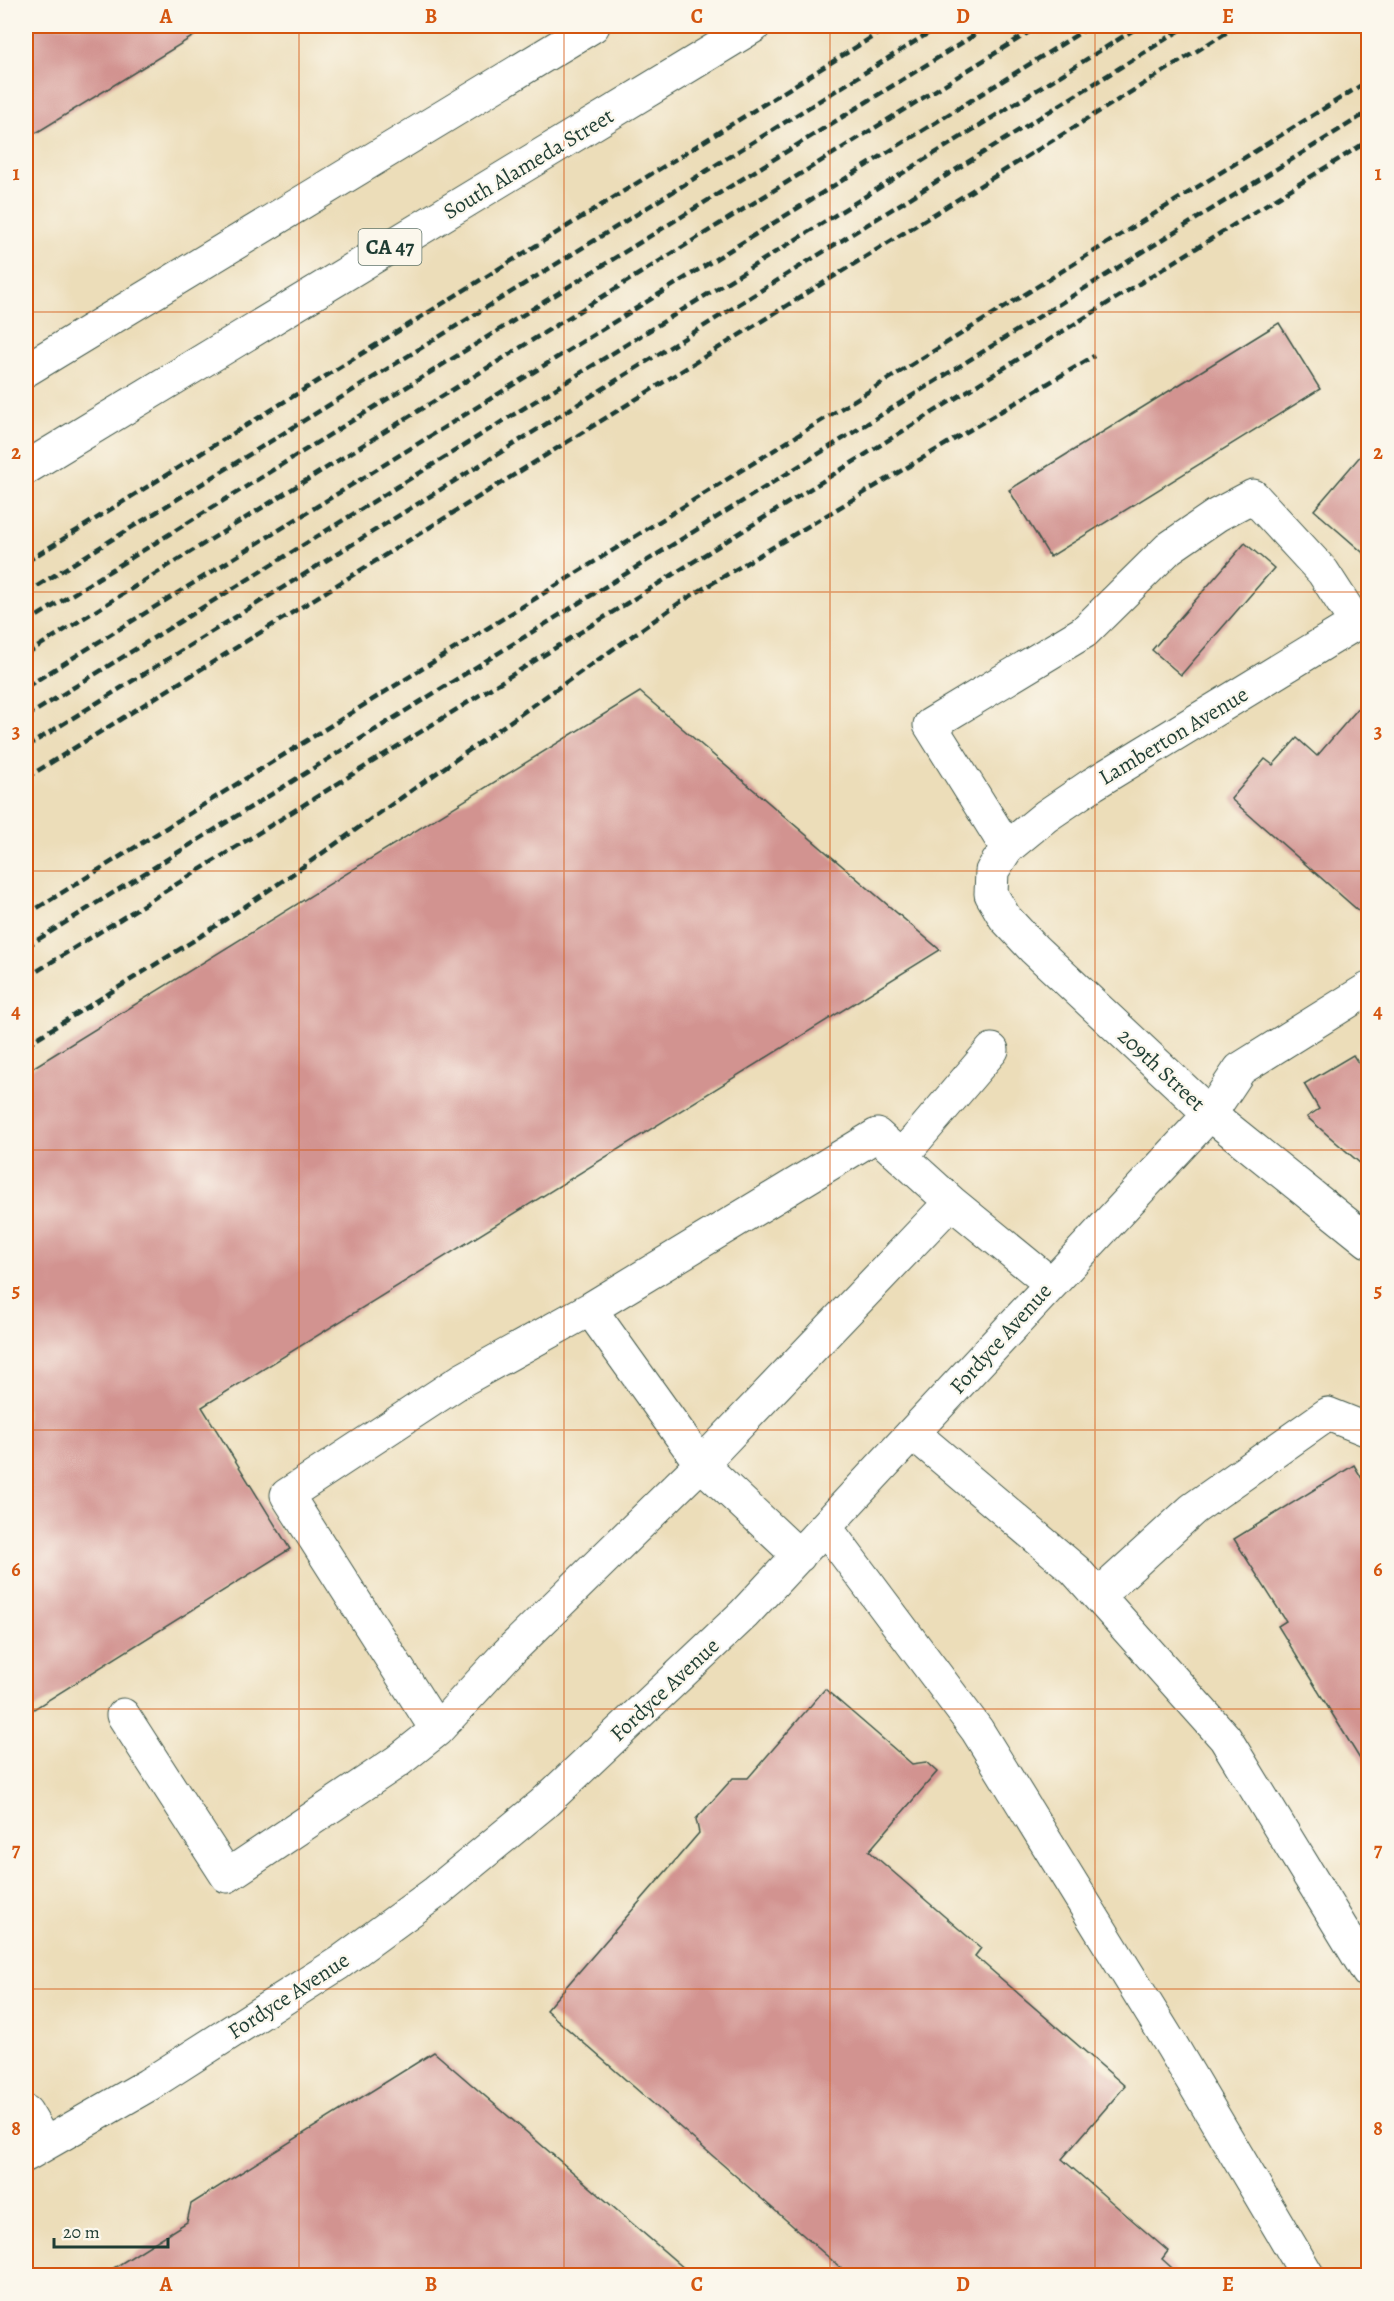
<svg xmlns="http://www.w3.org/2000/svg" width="1394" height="2301" font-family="Alegreya,serif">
<rect width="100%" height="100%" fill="#fbf7ec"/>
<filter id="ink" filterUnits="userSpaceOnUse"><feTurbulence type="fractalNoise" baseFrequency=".0167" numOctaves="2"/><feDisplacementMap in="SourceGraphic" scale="12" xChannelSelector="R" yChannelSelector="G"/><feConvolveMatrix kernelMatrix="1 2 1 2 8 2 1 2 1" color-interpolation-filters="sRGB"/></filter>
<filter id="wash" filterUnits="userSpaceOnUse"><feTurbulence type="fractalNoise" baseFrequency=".008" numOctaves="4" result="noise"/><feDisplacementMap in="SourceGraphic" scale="24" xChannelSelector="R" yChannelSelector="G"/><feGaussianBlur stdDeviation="1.35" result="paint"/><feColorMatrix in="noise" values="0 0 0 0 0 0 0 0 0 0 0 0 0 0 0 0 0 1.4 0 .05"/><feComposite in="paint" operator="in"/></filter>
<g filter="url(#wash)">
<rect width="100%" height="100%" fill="#ecddb9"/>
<g id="blocks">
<!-- building -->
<path fill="#d29390" d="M26,26H210L36,133L26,117Z
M1279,323L1320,389L1050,557L1009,490Z
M1368,447V557L1314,510Z
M1245,543L1274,568L1181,675L1152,650Z
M640,692L940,950L202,1407L290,1549L26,1714V1072Z
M1368,697V919L1231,799L1265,759L1273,765L1297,738L1317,756Z
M1353,1055L1368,1078V1170L1307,1117L1319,1109L1304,1084Z
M1354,1465L1368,1489V1772L1278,1626L1286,1621L1234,1539Z
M825,1689L912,1764L926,1762L937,1772L869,1851L981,1948L975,1956L1125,2086L1062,2159L1168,2251L1162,2259L1181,2276H850L546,2010L699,1833L696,1819L733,1778H748Z
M434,2052L693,2276H101L187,2222L191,2204Z"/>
</g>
</g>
<g filter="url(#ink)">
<use href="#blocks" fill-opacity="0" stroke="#3e5548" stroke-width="1.5"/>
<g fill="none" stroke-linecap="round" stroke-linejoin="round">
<!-- minor casing -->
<g stroke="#3e5548" stroke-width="35">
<path id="minor" d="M1368,616L1093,784L1046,816L1007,848L992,871L991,894L1005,918L1034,949L1210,1114L1368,1241
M1007,848L930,725L1084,632L1169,548L1217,515L1253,496L1323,572L1356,623
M901,1157L992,1050
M951,1202L701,1464L505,1656L437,1730L287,1495L462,1380L590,1309L877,1135L951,1202L1050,1283
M590,1309L701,1464L799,1556
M913,1433L1075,1570L1225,1738L1368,1972
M826,1528L977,1730L1172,2046L1308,2276
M1099,1595L1193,1509L1328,1414L1368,1430
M123,1715L227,1876L398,1761L437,1730
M26,2112L45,2144
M26,2155L148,2085L339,1963L436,1892L543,1804L744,1614L1210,1114L1240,1069L1368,989"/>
</g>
<!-- major casing -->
<g stroke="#3e5548" stroke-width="35">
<path id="major" d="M26,370L593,26
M26,468L754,26"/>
</g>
<!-- minor -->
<use href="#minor" stroke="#fff" stroke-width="33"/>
<!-- major -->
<use href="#major" stroke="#fff" stroke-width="33"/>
<!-- rail -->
<path stroke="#1f3d34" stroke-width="4.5" stroke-dasharray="9 4.5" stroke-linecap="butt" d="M26,562L890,26
M26,593L940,26
M26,623L989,26
M26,654L1039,26
M26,687L1091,26
M26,717L1140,26
M26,747L1187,26
M26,778L1237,26
M26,915L1368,81
M26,947L1368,112
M26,978L1368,141
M26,1045L201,936L284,880L679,603L1094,356"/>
</g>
</g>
<!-- grid -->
<path fill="none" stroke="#d45610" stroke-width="1.5" stroke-opacity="0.55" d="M299,26V2276M564,26V2276M830,26V2276M1095,26V2276M26,312H1368M26,592H1368M26,871H1368M26,1150H1368M26,1430H1368M26,1709H1368M26,1989H1368"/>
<g text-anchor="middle" stroke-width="4.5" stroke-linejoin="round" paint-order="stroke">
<!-- shield labels -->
<rect fill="#fbf7ec" stroke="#61756b" stroke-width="1.5" x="358.5" y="229" width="63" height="36" rx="4.5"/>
<g font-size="21" font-weight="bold" fill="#1f3d34">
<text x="390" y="254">CA 47</text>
</g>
<!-- street labels -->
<g font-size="22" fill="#1f3d34" stroke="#fbf7ec">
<text transform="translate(528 163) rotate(-31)" y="8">South Alameda Street</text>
<text transform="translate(1173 735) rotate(-31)" y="8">Lamberton Avenue</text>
<text transform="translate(1162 1069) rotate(43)" y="8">209th Street</text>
<text transform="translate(1000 1338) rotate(-48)" y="8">Fordyce Avenue</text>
<text transform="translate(664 1689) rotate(-43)" y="8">Fordyce Avenue</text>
<text transform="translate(288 1995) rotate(-33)" y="8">Fordyce Avenue</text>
</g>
</g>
<!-- margin -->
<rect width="1394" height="2301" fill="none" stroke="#fbf7ec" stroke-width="66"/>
<!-- scale -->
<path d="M54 2238v9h114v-9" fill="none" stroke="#1f3d34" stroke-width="3"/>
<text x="63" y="2238" font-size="18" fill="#1f3d34" stroke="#fbf7ec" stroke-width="4.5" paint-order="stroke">20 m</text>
<rect x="33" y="33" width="1328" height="2235" fill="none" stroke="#d45610" stroke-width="2"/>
<g font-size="20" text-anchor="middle" font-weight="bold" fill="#d45610">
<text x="166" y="23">A</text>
<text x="431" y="23">B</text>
<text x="697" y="23">C</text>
<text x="963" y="23">D</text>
<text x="1228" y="23">E</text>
<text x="16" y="180">1</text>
<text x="1378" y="180">1</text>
<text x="16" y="459">2</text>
<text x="1378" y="459">2</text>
<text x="16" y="738">3</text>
<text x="1378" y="738">3</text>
<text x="16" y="1018">4</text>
<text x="1378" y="1018">4</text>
<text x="16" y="1297">5</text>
<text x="1378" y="1297">5</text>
<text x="16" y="1576">6</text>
<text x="1378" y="1576">6</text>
<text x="16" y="1856">7</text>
<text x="1378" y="1856">7</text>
<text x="16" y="2135">8</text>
<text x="1378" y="2135">8</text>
<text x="166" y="2291">A</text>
<text x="431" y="2291">B</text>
<text x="697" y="2291">C</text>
<text x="963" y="2291">D</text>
<text x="1228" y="2291">E</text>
</g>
</svg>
